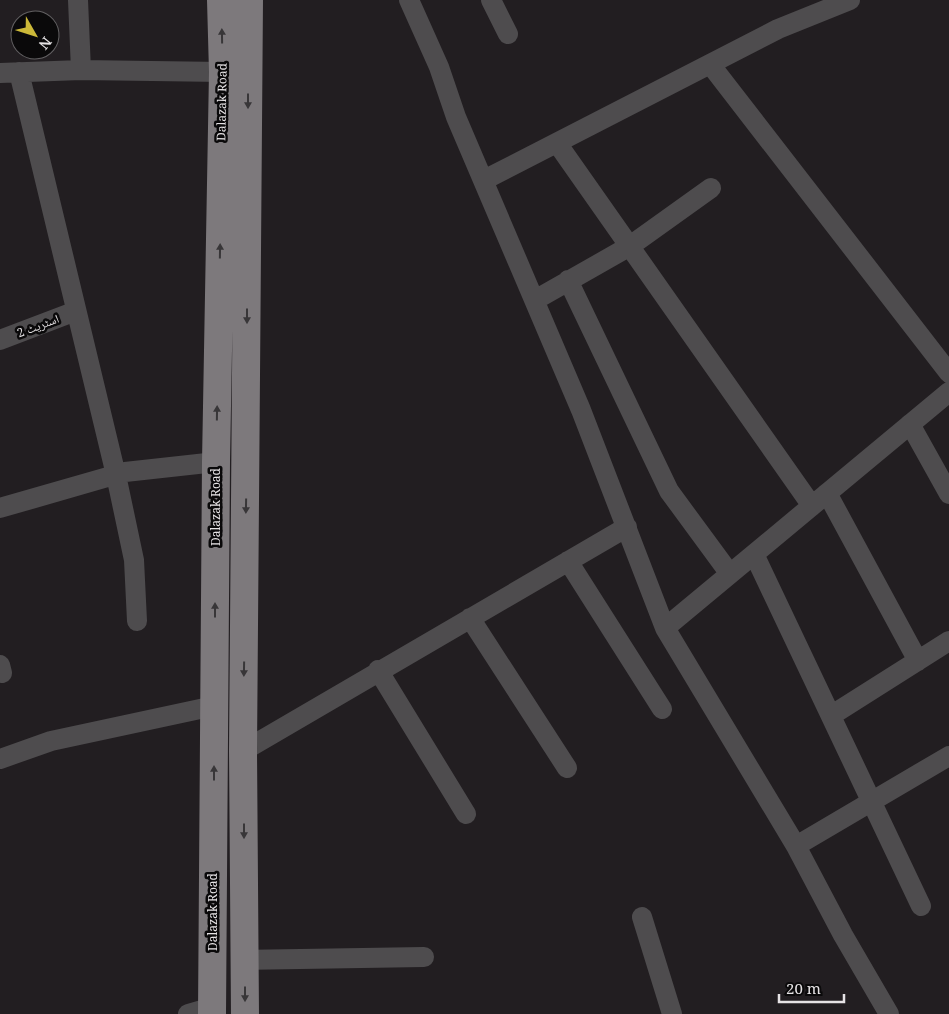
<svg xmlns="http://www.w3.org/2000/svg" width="949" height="1014" font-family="'Noto Serif','Noto Naskh Arabic',serif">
<rect width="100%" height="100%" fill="#221e21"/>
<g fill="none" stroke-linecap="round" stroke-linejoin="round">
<!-- minor -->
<path stroke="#4e4c4e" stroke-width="20" d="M78,0L81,70
M409,0L439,67L456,117L581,410L665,628L796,846L843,935L889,1014
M491,0L508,34
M710,64L949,373
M19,72L116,475L134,560L137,621
M0,73L81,70L223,72
M557,143L812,506
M484,180L778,29L850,0
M568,280L669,491L730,574
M535,300L630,246L711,188
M0,340L76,311
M910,424L949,494
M827,493L918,661
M0,508L125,472L216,462
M754,554L921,906
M568,561L662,709
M470,618L567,768
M665,628L949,392
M0,665L2,673
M378,670L466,814
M832,715L949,641
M243,751L627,527
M0,759L51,741L214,706
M796,846L949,756
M642,917L672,1014
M244,960L424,957
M188,1014L212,1007"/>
<!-- primary -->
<path stroke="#7d797c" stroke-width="28" d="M212,1014L216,462L223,72L221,0
M245,1014L243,751L249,0"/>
</g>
<!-- one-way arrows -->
<defs><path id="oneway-solid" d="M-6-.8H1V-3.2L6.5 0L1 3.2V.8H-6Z" transform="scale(1.25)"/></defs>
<g fill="#383638">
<use href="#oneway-solid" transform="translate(222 36) rotate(-91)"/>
<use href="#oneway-solid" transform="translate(248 101) rotate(90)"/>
<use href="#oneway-solid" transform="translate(220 251) rotate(-89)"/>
<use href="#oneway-solid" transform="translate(247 316) rotate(90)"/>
<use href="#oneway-solid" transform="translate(217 413) rotate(-89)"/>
<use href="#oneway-solid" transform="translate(246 506) rotate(91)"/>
<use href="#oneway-solid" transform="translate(215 610) rotate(-90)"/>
<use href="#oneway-solid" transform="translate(244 669) rotate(91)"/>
<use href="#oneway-solid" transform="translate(214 773) rotate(-90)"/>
<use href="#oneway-solid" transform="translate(244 831) rotate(90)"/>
<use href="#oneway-solid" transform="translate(245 994) rotate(90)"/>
</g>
<g text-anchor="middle" stroke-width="5" stroke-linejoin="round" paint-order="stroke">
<!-- street labels -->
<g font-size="12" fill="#e6e3e5" stroke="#0a090a">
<text transform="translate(222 102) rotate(-89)" y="4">Dalazak Road</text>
<text transform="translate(38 326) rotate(-21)" y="4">اسٹریٹ 2</text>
<text transform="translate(216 507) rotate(-90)" y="4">Dalazak Road</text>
<text transform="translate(213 912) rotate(-90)" y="4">Dalazak Road</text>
</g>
</g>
<!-- north arrow -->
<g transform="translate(35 35) rotate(129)"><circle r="24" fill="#0a090a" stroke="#626062"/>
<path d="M0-4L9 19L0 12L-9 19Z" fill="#ccb939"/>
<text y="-8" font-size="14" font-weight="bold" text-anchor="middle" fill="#e6e3e5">N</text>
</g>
<!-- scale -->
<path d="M779 994v8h65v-8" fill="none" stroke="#e6e3e5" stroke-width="2.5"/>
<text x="786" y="994" font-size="15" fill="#e6e3e5" stroke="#0a090a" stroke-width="4" paint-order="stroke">20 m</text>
</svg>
